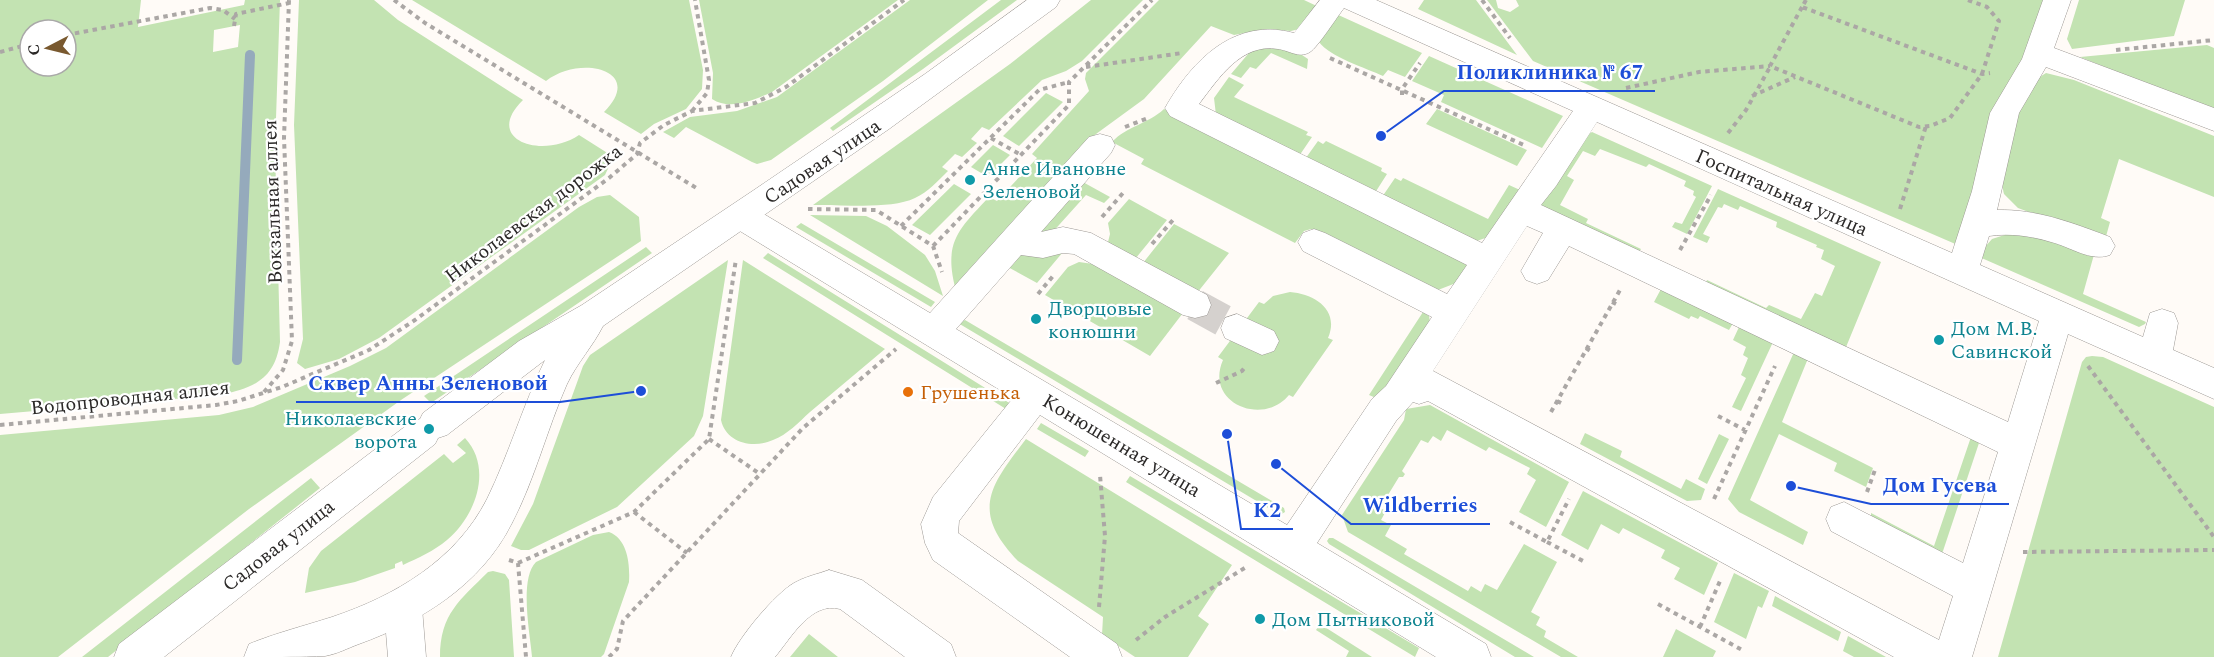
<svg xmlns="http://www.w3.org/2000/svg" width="2214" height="657" font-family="Spectral,serif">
<rect width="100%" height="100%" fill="#fffbf7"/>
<!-- green -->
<path fill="#c3e3b2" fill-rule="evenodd" d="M0,0H141L138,27L244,5L245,0H280L275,148L280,342C275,379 254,388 220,395L0,414ZM240,25L238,47L213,52L214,30ZM30,30H66V66H30Z
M299,0H374L398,20L523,100C482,140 542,160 579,135L609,154L612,160L605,175L379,338L339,359L305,369L297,363L303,339L294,125Z
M412,0H689L703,70L702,89L686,109L654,124L641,134L604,112C646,70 580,54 546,81Z
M699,0H898L772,92C754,100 730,111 712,99L713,73Z
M910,0H988L883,81L771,160L757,164L752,162L686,127L674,138L663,132L690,117L737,111L777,97Z
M1001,0H1017L923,69L833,131L830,128Z
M1091,0H1143L1082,61L1066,71L1042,80L989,130L982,127L971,139L977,143L962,157L955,154L942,167L948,171C938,181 928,192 915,198C890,210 842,204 813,205L1010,64Z
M1159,0H1304L1321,8L1299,29L1291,31L1266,29L1234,35L1211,26L1144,99L1096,134L956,291C943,242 958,230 989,197L997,201L1037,158L1032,154L1089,91L1085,79L1086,73Z
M1424,0H1476L1517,55L1418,9Z
M1487,0H1496L1498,8L1510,12L1519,6L1516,0H2047L1960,246L1533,61Z
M2079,0H2185L2174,36L2072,49L2067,39Z
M1334,13L1422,53L1405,77L1388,70L1383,76C1366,68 1330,57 1319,42Z
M1260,43L1299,53L1308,59L1307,69L1271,53L1256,69L1250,67L1241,78L1231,74L1254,47Z
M2207,45L2214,48V111L2080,57Z
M1429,56L1563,116L1542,148L1441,102L1444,95L1412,81Z
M2046,73L2074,80L2214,136V197L2119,159L2101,218L2110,222L2105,240L2018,208L2004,194C1996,168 2021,85 2046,73Z
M1229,77L1244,85L1234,97L1308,132L1306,135L1312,137L1297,159L1216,115L1214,98Z
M1046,93L1063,102L1019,146L1003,136Z
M1164,109L1464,258L1470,262L1456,283L1438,290L1311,229L1304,231L1295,243L1141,164L1144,159L1112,142C1127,126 1148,124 1164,109Z
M1437,109L1527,150L1517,166L1426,124Z
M1592,132L1712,186L1687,234L1672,227L1675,222L1682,224L1696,197L1693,195L1694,191L1684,186L1686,181L1649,164L1646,167L1600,149L1595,156L1583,151L1567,176L1574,180L1560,205L1588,219L1586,223L1641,249L1637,255L1538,207L1584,137Z
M1318,141L1323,144L1326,141L1382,168L1381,171L1387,174L1373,196L1303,162Z
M993,145L1010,155L988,177L971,167Z
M1395,178L1401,181L1403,178L1488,219L1509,185L1520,190L1488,237L1474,242L1380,200Z
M1081,181L1110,197L1104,203L1086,195L1050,235L1039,234Z
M954,184L971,194L930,235L912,225Z
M1718,189L1881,262L1844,352L1705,286L1707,280L1766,308L1769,305L1801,319L1815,293L1822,296L1835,266L1821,259L1824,250L1816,247L1817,245L1776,227L1777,222L1740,206L1738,210L1724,204L1722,208L1718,207L1703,234L1710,237L1707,243L1693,237Z
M610,195L639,217L641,241L401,400L249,509L58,657H0V435L219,415L253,407L350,366L386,348L579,207L597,197Z
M1129,199L1167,220L1131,264L1108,242L1110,234L1108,223Z
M810,215L866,216L887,226L925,255L935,271L943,296Z
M801,223L935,302L931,307L796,227Z
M1174,224L1229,253L1193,298L1139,268Z
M2017,231L2095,251L2083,294L2146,322L2145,324L2139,327L1977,256L1992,239Z
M646,247L652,253L431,403L424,396Z
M1063,252L1037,283L1006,266L1015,255Z
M768,253L1011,404L1006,409L763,258Z
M728,260L703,416L694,436L617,507L529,550H521L511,546L533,504L583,366L590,355Z
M743,260L885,349C860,370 835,391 810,412C799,422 787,435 773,440C753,449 726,443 721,420Z
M1079,262L1093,264L1186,309L1150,356L1045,295L1068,267Z
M1661,289L1733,323L1729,330L1700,316L1698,319L1691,316L1689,319L1654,302Z
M1290,292C1315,294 1340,310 1328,338L1333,340L1293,397L1289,395C1263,427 1204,403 1223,360L1218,357L1259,302L1264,304L1273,296Z
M1423,312L1429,316L1430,322L1382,395L1376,398L1369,395Z
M965,320L1284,508L1285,512L1280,515L958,323Z
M1739,327L1773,342L1741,411L1732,407L1746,378L1741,375L1748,358L1743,355L1746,347L1733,340Z
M1795,350L1809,356L1782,422L1873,468L1866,487L1834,471L1837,463L1779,434L1750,500L1808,532L1803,545L1739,512L1728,499Z
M2092,356L2103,357L2214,407V657H1998L2082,362L2086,357Z
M1430,405L1569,482L1546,527L1519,512L1536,480L1527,474L1530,468L1489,447L1486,451L1447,430L1441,441L1433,436L1428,443L1421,440L1402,471L1405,474L1403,477H1399L1380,508L1386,511L1381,520L1391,525L1385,536L1407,549L1404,554L1468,591L1471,586L1481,592L1485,584L1497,590L1524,544L1557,562L1531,612L1540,617L1536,625L1546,631L1544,637L1578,657H1561L1348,532L1342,515L1404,420L1406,409Z
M1041,423L1089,451L1085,457L1037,429Z
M1585,433L1622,451L1620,457L1681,489L1686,479L1705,489L1701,500L1687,501L1580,444Z
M1719,434L1729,439L1707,484L1698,479Z
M1972,434L1980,440L1942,554L1871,516V513L1934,546Z
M465,438C493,468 476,516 447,540C434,551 418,558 403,565L402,561L395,564V568L355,582L305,593L309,568L321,551L444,454L453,463L466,453L457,445Z
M1026,439L1232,565L1198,616L1209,624L1188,657H1135L1102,635L1103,617L1018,561C970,511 990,486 1026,439Z
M1130,476L1419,648L1415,657L1126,482Z
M311,478L320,488L108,657H82Z
M1583,491L1718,563L1704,595L1674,579L1680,568L1661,558L1665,550L1623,528L1619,534L1601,524L1588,550L1561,535Z
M609,532C628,539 630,565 629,582L604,654L601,657H532C530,633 519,579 536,562L593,535Z
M1329,538H1333L1534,657H1515L1329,544L1327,541Z
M493,571L505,574L509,580L514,657H440C440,614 460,600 488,572Z
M1734,573L1769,591L1762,608L1758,606L1746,639L1714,622Z
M1775,596L1841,632L1838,641L1772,606Z
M1320,624L1372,657H1346L1349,651L1316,630Z
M1676,629L1716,651L1713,657H1663Z
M809,634L838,657H790Z
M1848,636L1886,657H1854L1843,651Z"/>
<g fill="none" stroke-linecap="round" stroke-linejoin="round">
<!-- stream -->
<path stroke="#95aabc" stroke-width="10" d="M237,360L250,55"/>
<!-- minor-tunnel -->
<path stroke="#d5d1ce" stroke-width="32" stroke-dasharray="32 16" stroke-linecap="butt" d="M1195,305L1237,328"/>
<!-- minor casing -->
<g stroke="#9c9894" stroke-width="1">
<path id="minor" d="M1320,0H1376L1952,253L1972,191L1990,113L2022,59L2043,0H2071L2054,48L2214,108V131L2046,67L2019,113L1997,210C2037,209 2073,223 2110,237L2115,246L2110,255C2090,262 2071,247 2051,242C2031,236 2010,233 1989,236L1980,265L2143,337L2150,313L2162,309L2174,313L2178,323L2173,350L2214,368V399L2068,334L1972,657H1894L1428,401L1419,404L1413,402L1396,421L1317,543L1486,644L1491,657H1436L1040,415L959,521L958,533L1117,644L1122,657H1070L933,560L925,543L921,524L933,497L1013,398L730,225L725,216L730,207L741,204L752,207L930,313L1089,137L1100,134L1111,137L1115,145L1111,153L1041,232L1063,227L1091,233L1207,295L1211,305L1207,315L1195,318L1183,315L1074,254L1063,253L1043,258L1021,255L956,329L1287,525L1372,399L1386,386L1432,317L1303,251L1298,242L1303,233L1314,229L1325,233L1447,294L1467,265L1170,116L1165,108C1193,59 1235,17 1294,33ZM1344,8L1573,111L1482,243L1199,104C1219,78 1241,43 1278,49C1288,50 1299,59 1310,52C1318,47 1337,17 1344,8ZM1597,122L2039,321L2008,422L1541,205L1556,186ZM1527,226L1543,233L1521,271L1526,280L1537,284L1548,280L1569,246L1998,452L1963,563L1844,502L1831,507L1826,519L1831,531L1953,596L1939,640L1433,371Z
M1237,314L1274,331L1279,341L1274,351L1262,355L1225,338L1221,328L1225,318Z
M829,570L862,580L951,644L956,657H905L840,609C811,601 791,638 775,657H731C739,637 775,594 794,583C804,577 818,574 829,570Z
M403,590L416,595L422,608L426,657H388L384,608L390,595Z"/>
</g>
<!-- major casing -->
<g stroke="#9c9894" stroke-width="1">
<path id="major" d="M1027,0H1060L1056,7L889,129L603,326C593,346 577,363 567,384C547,429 535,479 512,523C481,585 422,621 359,644C348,648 337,654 325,656C304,657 266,657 244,657L249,644C276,633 304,626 332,617C395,596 456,560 487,499C509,454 523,405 545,360L447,435L438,438L435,444L164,657H114L119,644L411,422L420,419L423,413L519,341L582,305L754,190L925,74Z"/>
</g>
<!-- path -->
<path stroke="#aba7a5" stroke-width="4" stroke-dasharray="4.5 4.5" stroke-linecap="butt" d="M394,0L425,23L698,189
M1482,0L1510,38
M1806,0L1802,7L1982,74L1990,73
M1802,7L1770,66L1919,127L1930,126L1950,118L1982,74L1999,21L1987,7L1968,0
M234,26L236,14L289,3
M66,35L210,8L223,10L235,19
M2116,50L2214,40
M0,52L30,44
M1330,58L1526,146
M1086,67L1182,53
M1626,88L1699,72L1770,66
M1402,95V89L1420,63
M1752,96L1795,77
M692,111L707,93L709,80L695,0
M1125,127L1148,118
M1728,133L1746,110L1770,67
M991,138L1021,155
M808,209L876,210L933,246L942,272
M1900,209L1926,126
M1102,217L1123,193
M901,226L1039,90L1069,82
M1152,244L1173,220
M933,246L1069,105V82L1152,0
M1680,250L1711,195
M1038,294L1053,276
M1612,302L1618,305
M1586,348L1592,352
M2088,366L2214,537
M1216,383L1242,371L1245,367
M264,392L283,370L292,341L284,138L289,0
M1557,401L1563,404
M1551,412L1620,290
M1718,416L1745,430
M0,425L216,405L238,401L282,387L369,350L415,320L609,178L637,154L640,143L664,125L692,111L755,103L786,87L904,0
M709,439L760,474
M1867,492L1876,467
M1714,499L1775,366
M634,512L687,553
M1510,522L1547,542L1569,499
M1547,542L1585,562
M2023,552L2214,550
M509,560L518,563L526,657
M518,563L634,512L709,439L736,259
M1658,604L1744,651
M1099,607L1105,536L1100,475
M1700,627L1720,581
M1136,640L1165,617L1248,566
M609,657L617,649L623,621L803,428L896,349"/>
<!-- minor -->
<use href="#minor" fill="#fff" fill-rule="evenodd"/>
<!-- major -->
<use href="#major" fill="#fff" fill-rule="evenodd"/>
</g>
<!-- markers -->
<g fill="#0f9aa8" stroke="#fff" stroke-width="2">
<circle cx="970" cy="180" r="6"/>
<circle cx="1036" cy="319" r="6"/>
<circle cx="1939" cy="340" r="6"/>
<circle cx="429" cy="429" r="6"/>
<circle cx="1260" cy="619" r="6"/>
</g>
<circle fill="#e8710a" stroke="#fff" stroke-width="2" cx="908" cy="392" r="6"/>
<g text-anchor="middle" stroke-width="4.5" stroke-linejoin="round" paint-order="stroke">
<!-- street labels -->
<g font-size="20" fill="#2b2928" stroke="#fff">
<text transform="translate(822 161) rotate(-34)" y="7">Садовая улица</text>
<text transform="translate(1782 192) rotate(24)" y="7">Госпитальная улица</text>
<text transform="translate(272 202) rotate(-92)" y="7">Вокзальная аллея</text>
<text transform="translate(533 213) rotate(-37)" y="7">Николаевская дорожка</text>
<text transform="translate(130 397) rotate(-6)" y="7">Водопроводная аллея</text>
<text transform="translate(1122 445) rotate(31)" y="7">Конюшенная улица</text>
<text transform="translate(278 545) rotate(-38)" y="7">Садовая улица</text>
</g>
<!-- culture labels -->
<g font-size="20" fill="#0d838f" stroke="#fff" text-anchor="start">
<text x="982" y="175">Анне Ивановне<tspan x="982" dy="23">Зеленовой</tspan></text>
<text x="1048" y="315">Дворцовые<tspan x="1048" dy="23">конюшни</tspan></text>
<text x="1951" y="335">Дом М.В.<tspan x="1951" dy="23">Савинской</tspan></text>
<text x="417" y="425" text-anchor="end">Николаевские<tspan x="417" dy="23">ворота</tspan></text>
<text x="1272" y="626">Дом Пытниковой</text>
</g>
<!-- food labels -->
<g font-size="20" fill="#c56008" stroke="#fff" text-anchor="start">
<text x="920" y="399">Грушенька</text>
</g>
</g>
<!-- callouts -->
<path fill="none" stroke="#1d4ed8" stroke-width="2" d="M1381 136L1444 91H1655M641 391L560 402H296M1791 486L1871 504H2009M1276 464L1351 524H1490M1227 434L1241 529H1293"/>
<g fill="#1d4ed8" stroke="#fff" stroke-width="2">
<circle cx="1381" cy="136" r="6"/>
<circle cx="641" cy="391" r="6"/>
<circle cx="1791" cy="486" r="6"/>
<circle cx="1276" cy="464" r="6"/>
<circle cx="1227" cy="434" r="6"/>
</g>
<g font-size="21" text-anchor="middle" font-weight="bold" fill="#1d4ed8" stroke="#fff" stroke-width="4.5" stroke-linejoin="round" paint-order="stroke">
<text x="1550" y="79">Поликлиника № 67</text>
<text x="428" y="390">Сквер Анны Зеленовой</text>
<text x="1940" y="492">Дом Гусева</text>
<text x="1420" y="512">Wildberries</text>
<text x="1267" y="517">К2</text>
</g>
<!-- north arrow -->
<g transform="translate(48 48) rotate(263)"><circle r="28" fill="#ffffff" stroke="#aaa9a9" stroke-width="1.5"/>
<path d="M0-4.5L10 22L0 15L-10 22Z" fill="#79592f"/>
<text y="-9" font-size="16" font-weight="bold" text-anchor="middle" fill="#2b2928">С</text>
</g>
</svg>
